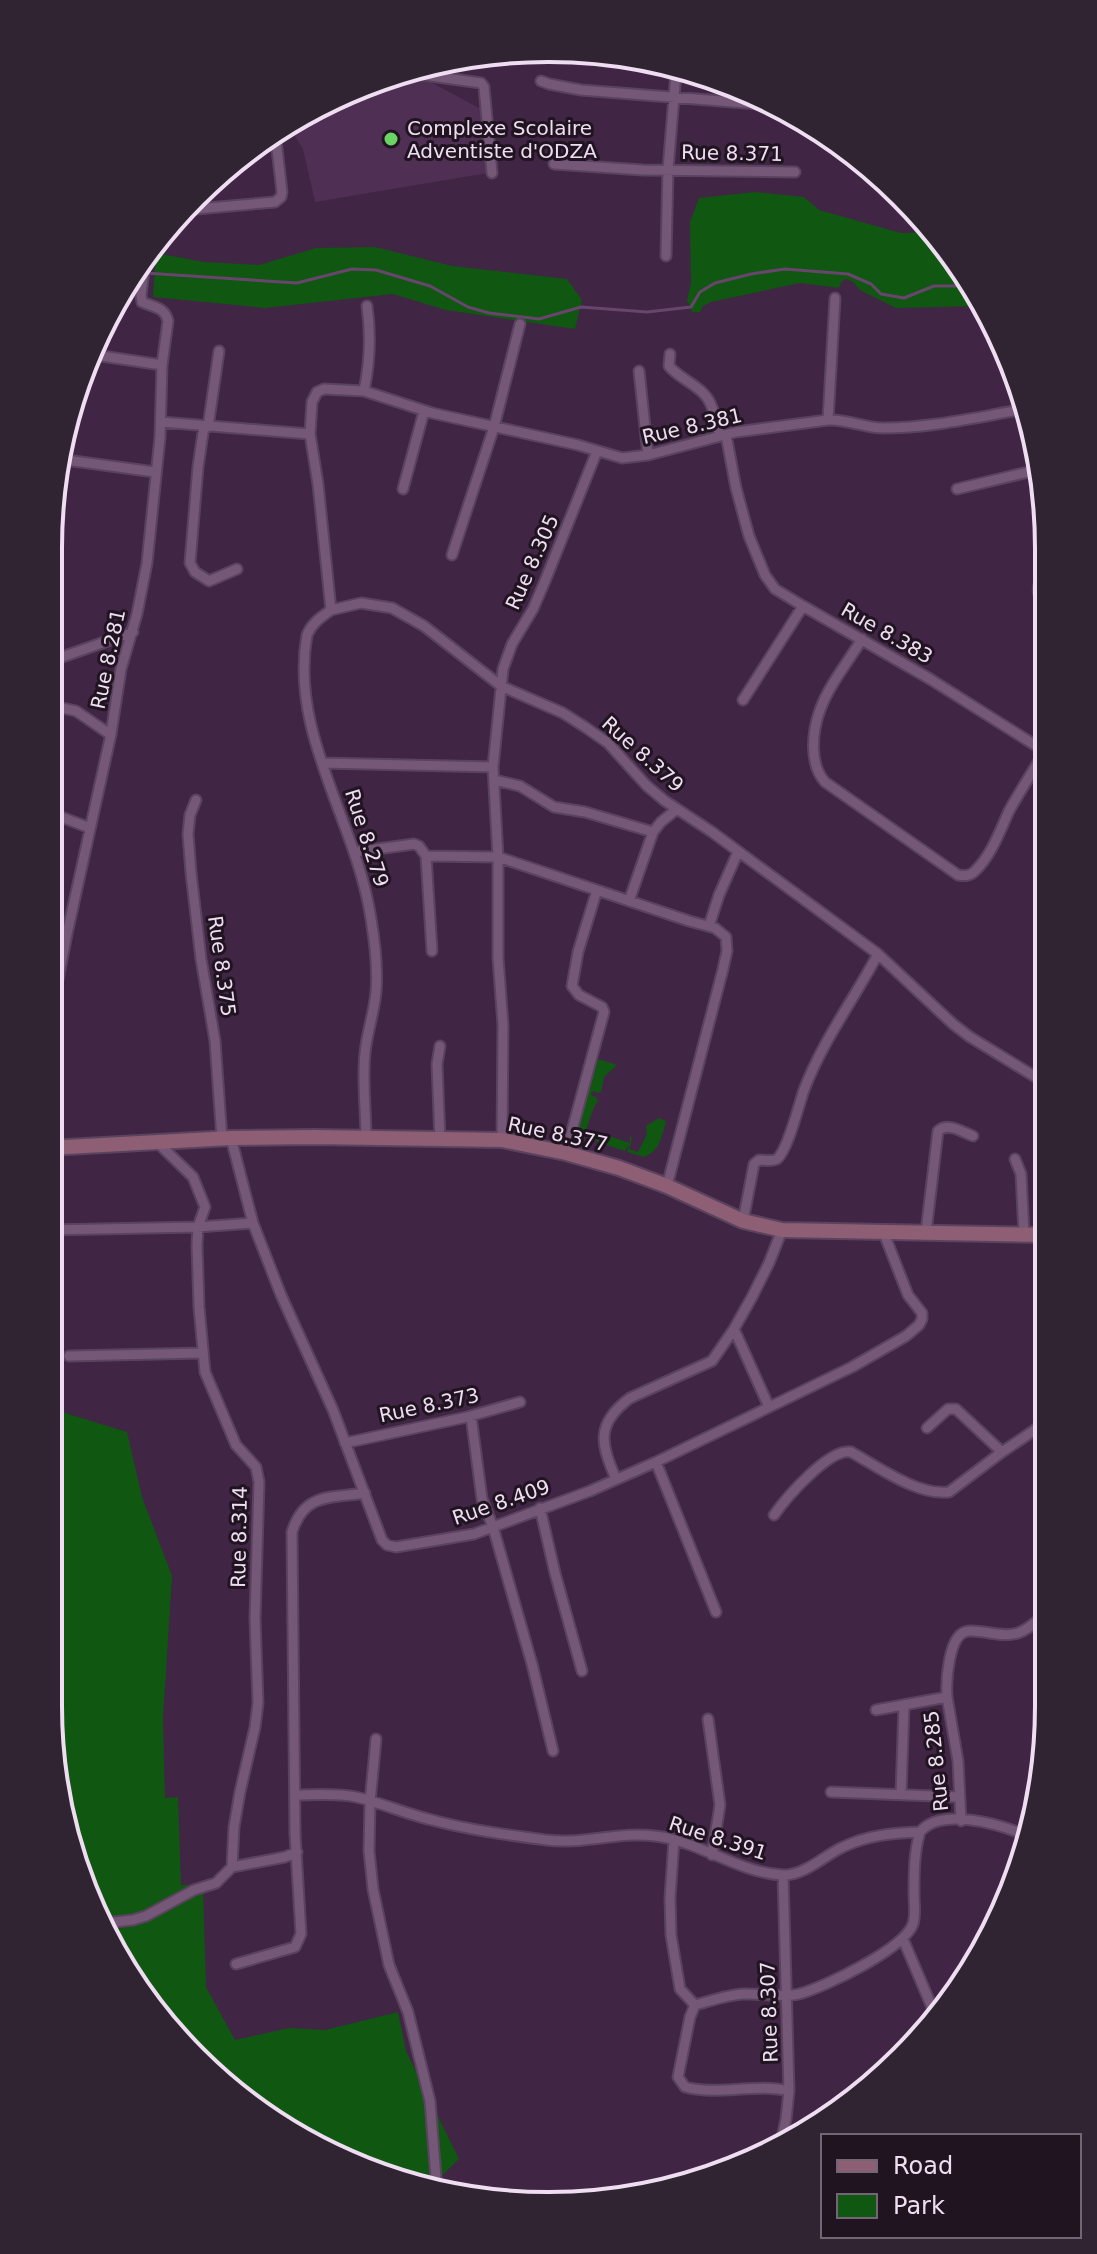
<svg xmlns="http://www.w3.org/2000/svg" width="1097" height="2254" font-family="'DejaVu Sans',sans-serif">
<rect width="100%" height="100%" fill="#402544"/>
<!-- built -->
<path fill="#4f2f53" d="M423,78L481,109L488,173L315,202L303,149L291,130L357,86L395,79Z"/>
<!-- green -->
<path fill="#105711" d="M755,192L804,197L819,210L901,233L934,232L946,244L982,306L896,308L860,290L853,282L846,279L841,282L839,288L800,283L711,302L703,306L700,312H692L687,300L691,284L690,222L699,198Z
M375,247L452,266L567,279L582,300L575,329L446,310L393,294L265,308L153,297L156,253L204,262L259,265L316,248Z
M598,1059L617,1065L604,1077L601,1092L597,1093L594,1091L591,1093L592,1096L596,1097L598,1101L594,1107L580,1147H573Z
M659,1118L666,1121C662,1136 660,1151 644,1157L627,1152L629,1144L625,1151L597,1142L593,1137L594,1131L630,1143V1134L632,1139L629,1149L638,1152C642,1142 649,1137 646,1126Z
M48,1396L65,1413L127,1432L142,1497L172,1576L163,1718L165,1798L178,1797L181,1885H203L206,1987L235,2040L289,2028L325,2030L398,2012L406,2051L459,2159L429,2188L271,2122L152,2011L75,1867L48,1705Z"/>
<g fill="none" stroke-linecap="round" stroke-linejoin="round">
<!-- stream -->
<path stroke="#68456d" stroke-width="3" d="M145,273L297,283L352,269L376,270L430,286L468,307L489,313L539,319L581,307L647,312L691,307L700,292L715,283L751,274L785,269L848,274L871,284L881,294L904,298L934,286H970"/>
<!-- street casing -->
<g stroke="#5a435e" stroke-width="13">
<path id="street" d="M416,74L481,83L484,87L492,173
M541,81L549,84L581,90L772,105
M554,164L643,170L795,172
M184,210L275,202L281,197L282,192L276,140
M666,256L668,169L676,73
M144,270L141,295L142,302C153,307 165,307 168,321L162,365
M367,306C371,334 370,362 364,391L432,413L578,445L622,458L648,455L736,432L828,420C847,419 864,428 883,428C931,428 978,417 1025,409
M670,354L669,366C679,378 694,383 704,394C714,404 716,423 720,436
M639,371L648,455
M364,391L324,389L317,392L312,402L310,434L318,484L331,610L361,603L392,608L424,626L501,686L563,713L585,727L608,743L647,786L665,801L712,832L878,954L953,1024L970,1037L1047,1084
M828,420L835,298
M161,422L310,434
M204,426L198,467L190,563L195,572L209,581L237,569
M208,427L219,351
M726,435L736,488L749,536L765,575L775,589L803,606
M66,460L155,472
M403,489L424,411
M957,489L1041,469
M452,555L494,427L520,324
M1045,568C1041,580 1032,593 1045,602
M48,584L51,531
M331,610C321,617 312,623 307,635C289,734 357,823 371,919C375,943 378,968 376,992C374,1013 367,1032 365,1053C362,1078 366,1112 366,1139
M862,639C848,662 829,685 820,710C812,732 809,764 825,782L958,875C965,876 970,876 975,871C991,856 1000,831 1009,811C1020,791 1033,771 1045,751
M48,662L133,632
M743,700L803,606L930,679L1046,752
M53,706L76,711L111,735
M323,763L493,767
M494,780L520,786L554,807L585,812L653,832
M196,800L190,815L188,834L191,873L201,959L215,1041L222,1139
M48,812L90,828
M355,852L414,844L419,846L426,856L432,951
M426,856L498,857L689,921L715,928L726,937L727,951L723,969L667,1186
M629,901L653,832L661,822L677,809
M709,926L719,895L738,852
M48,1030L67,934L111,734L121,669L137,614L147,563L160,437L162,365L88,354
M231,1138L253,1223L281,1295L333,1410L382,1540L387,1545L396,1547L474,1534L590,1491L656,1462L852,1367L906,1336L919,1325L922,1319V1313L908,1295L883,1231
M440,1140L437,1064L440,1046
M502,1140L503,1025L498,958V857L493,767L503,669L512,644L533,609L545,581L597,451
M158,1143L193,1177L205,1207L198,1227L197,1245L199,1307L205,1372L236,1445L256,1467L259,1482L255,1619L258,1703L255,1727L240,1792L234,1827L232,1867
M566,1153L604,1012L602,1007L579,995L572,986L578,952L597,890
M1015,1159L1021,1174L1024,1234
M743,1221L754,1164L759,1160C764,1160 772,1162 777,1159C788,1150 799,1104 804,1090C822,1042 854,999 878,954
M48,1230L198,1227L253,1223
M926,1232L938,1131C948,1122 962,1132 973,1136
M734,1329L769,1407
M69,1356L202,1353
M471,1416L482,1499L493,1527L532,1664L553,1751
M927,1428L948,1409H956L1002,1452
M345,1443L467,1417L520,1402
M656,1462L716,1612
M616,1479C601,1444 595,1424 630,1398L712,1361L734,1329L752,1297L769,1263L782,1230
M540,1508L555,1573L582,1671
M774,1515C786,1498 829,1448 851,1452C878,1467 918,1496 949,1492L1002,1452L1048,1421
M947,1697L958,1761L961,1821
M876,1710L947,1697C946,1682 948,1632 969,1631C985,1630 1001,1638 1018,1633C1030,1629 1039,1619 1049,1611
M708,1719L720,1805L712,1855
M376,1739L370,1802L369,1851L373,1889L389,1965L408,2012L430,2101L437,2191
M831,1792L959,1797
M901,1794L904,1706
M295,1795C315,1795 336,1793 356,1797C382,1803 406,1814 432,1820C469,1830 508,1835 546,1840C583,1845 619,1831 655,1836C700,1841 738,1873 783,1875C804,1876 825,1855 843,1847C868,1835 893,1833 920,1832C940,1807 998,1824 1023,1834
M674,1840L670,1898L671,1935L680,1989L695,2005
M105,1923L133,1920L146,1916L194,1890L216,1883L232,1867L285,1857L297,1852
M903,1939L934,2012
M236,1964L295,1947L301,1934L295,1834L292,1532C304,1493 330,1498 365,1493
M789,2091C756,2083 719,2096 685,2087L678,2077L690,2017L695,2005C710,2001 727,1995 743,1994C762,1993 780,1998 799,1994C825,1987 904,1949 913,1924C916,1914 914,1904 914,1894C914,1873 914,1852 920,1832
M780,2147L786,2119L789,2091L783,1875"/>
</g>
<!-- secondary casing -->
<g stroke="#5a435e" stroke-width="18">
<path id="secondary" d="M48,1148L231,1138L315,1137L502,1140L566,1153L619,1168L667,1186L743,1221L782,1230L1047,1235"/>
</g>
<!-- street -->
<use href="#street" stroke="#755778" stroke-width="9"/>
<!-- secondary -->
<use href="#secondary" stroke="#8d5e74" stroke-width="14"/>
</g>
<!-- markers -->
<circle fill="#69d464" stroke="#201421" stroke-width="3" cx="391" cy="139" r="8"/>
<g text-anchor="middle" stroke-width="6" stroke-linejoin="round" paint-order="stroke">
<!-- poi labels -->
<g font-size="20" fill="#efdef1" stroke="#201421" text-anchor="start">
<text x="407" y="135">Complexe Scolaire<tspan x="407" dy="23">Adventiste d'ODZA</tspan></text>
</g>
<!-- street labels -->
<g font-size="20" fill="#efdef1" stroke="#201421">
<text transform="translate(732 153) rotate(1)" y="7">Rue 8.371</text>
<text transform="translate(692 426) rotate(-13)" y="7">Rue 8.381</text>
<text transform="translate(532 562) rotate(-66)" y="7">Rue 8.305</text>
<text transform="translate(887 633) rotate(30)" y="7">Rue 8.383</text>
<text transform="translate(108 659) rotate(-78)" y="7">Rue 8.281</text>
<text transform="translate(643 754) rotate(42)" y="7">Rue 8.379</text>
<text transform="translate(367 838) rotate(72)" y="7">Rue 8.279</text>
<text transform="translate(222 966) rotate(82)" y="7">Rue 8.375</text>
<text transform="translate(558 1134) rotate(12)" y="7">Rue 8.377</text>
<text transform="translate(429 1405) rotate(-12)" y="7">Rue 8.373</text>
<text transform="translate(501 1502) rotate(-19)" y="7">Rue 8.409</text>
<text transform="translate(239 1537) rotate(-89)" y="7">Rue 8.314</text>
<text transform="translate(936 1761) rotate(-96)" y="7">Rue 8.285</text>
<text transform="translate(718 1838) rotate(18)" y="7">Rue 8.391</text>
<text transform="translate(769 2012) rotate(-92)" y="7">Rue 8.307</text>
</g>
</g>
<!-- crop -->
<path d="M0 0H1097V2254H0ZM548 62H549A486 486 0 0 1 1035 548V1706A486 486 0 0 1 549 2192H548A486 486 0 0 1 62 1706V548A486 486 0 0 1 548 62Z" fill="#312432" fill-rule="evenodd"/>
<path fill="none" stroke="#efdef1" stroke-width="4" d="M548 62H549A486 486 0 0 1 1035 548V1706A486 486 0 0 1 549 2192H548A486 486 0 0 1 62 1706V548A486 486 0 0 1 548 62Z"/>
<!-- legend -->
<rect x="821" y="2134" width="260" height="104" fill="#201421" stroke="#736574" stroke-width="2"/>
<rect x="837" y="2160" width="40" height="12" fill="#8d5e74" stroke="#736574" stroke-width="2"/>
<text x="893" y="2174" font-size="24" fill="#efdef1">Road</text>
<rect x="837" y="2194" width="40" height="24" fill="#105711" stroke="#736574" stroke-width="2"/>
<text x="893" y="2214" font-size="24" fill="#efdef1">Park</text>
</svg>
